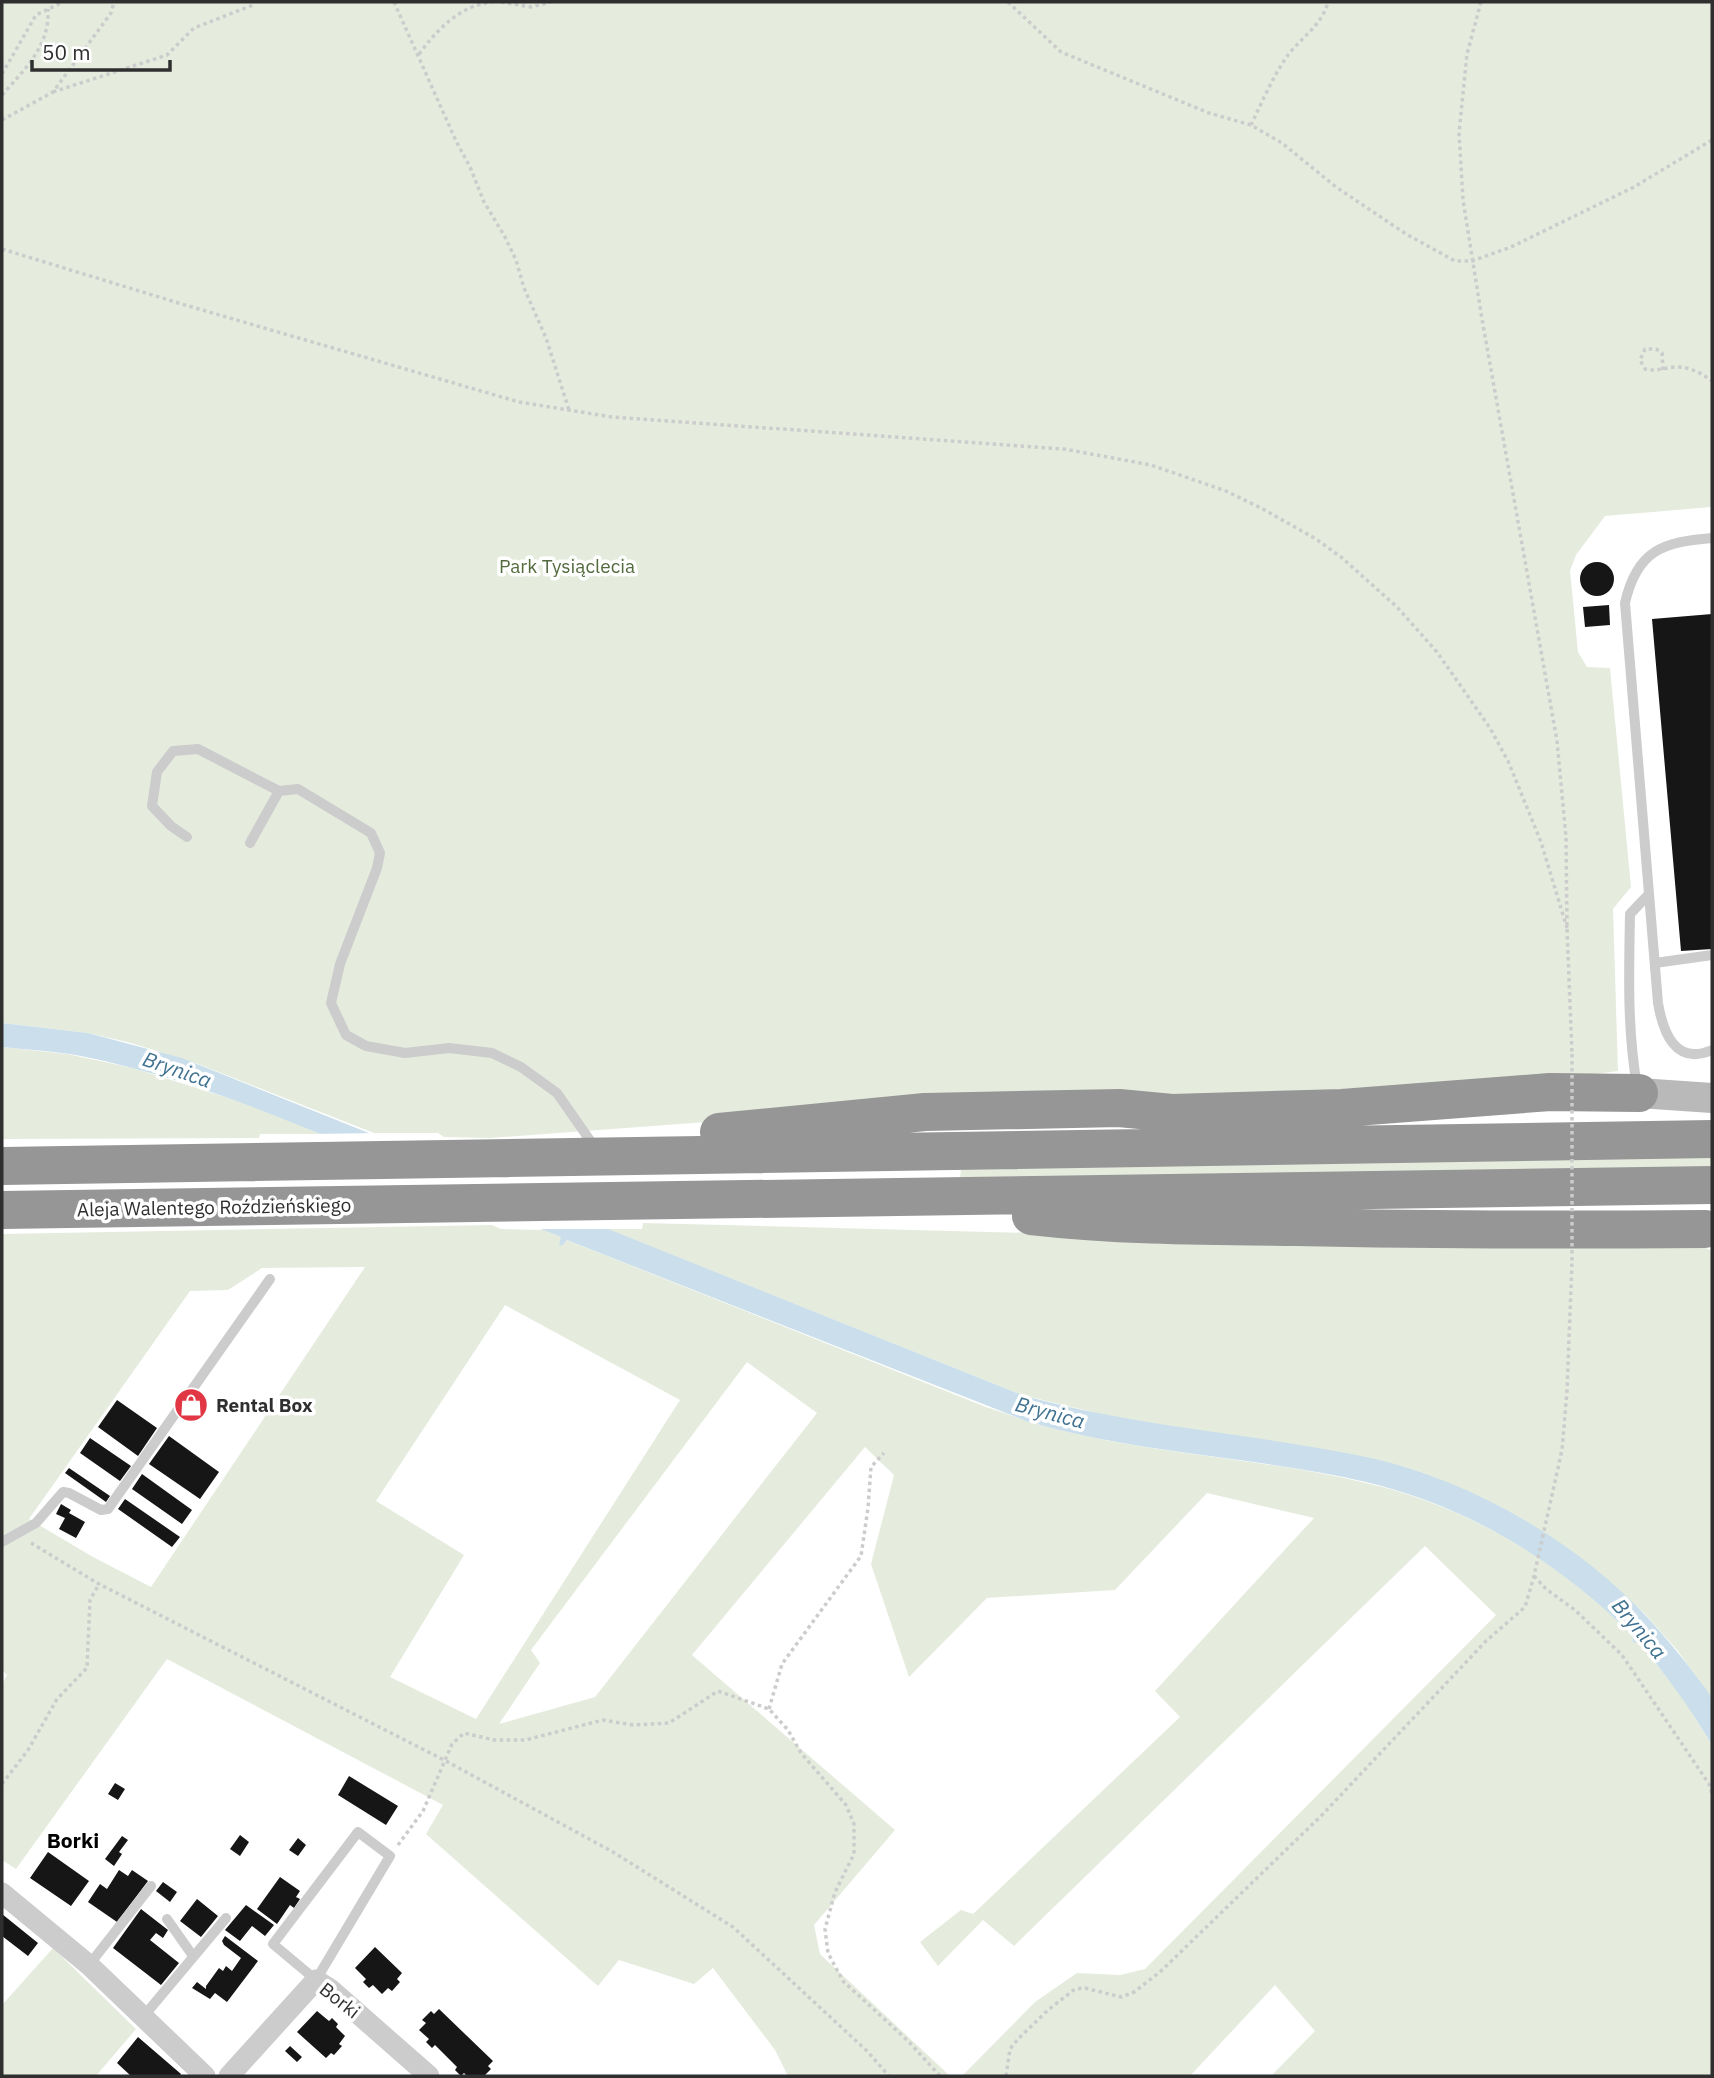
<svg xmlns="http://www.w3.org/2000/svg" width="1714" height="2078" font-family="'IBM Plex Sans',sans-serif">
<rect width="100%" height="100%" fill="#fff"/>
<!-- green -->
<path fill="#e5ecde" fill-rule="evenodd" d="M2,2H1712V507L1605,516L1576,555L1570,571L1578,652L1587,667L1610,668L1631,887L1613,909L1618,1071L1533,1082L939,1105L490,1138L444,1137L438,1133H374L198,1064L131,1043L88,1033L2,1023Z
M2,1047L67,1054L133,1068L266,1110L321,1134H260L259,1138L2,1139Z
M1712,1154V1170L960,1180L961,1167Z
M643,1223L1342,1241L1704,1247L1712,1251V1699L1678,1651L1644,1613L1579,1557L1367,1458L1109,1416L1022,1395L607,1229H642Z
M492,1225L501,1229L544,1230L561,1237L562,1246L567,1240L986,1407C1008,1414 1030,1423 1052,1428C1155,1455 1263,1458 1366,1483C1470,1507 1560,1562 1634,1637L1632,1640L1634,1643L1637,1641L1680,1693L1712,1745V2076H1271L1315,2031L1275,1985L1190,2076H962L1035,2002L1077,1973L1120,1975L1145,1969L1496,1615L1425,1546L1014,1946L983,1920L938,1966L920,1942L961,1910L973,1914L1180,1717L1155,1691L1314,1518L1207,1493L1115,1590L987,1598L909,1677L871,1564L894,1475L865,1447L692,1655L895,1830L814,1925L820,1954L950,2076H788L775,2050L713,1968L694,1984L619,1960L598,1986L426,1834L443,1805L167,1659L16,1869L2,1860V1684L7,1675L2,1670V1234ZM365,1267L151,1587L93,1557L29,1519L190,1291L228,1290L262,1268ZM505,1305L680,1400L476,1719L390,1677L464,1555L376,1501ZM747,1362L817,1413L595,1697L499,1724L540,1663L531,1650Z
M53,1948L136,2029L96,2076H2V2005Z"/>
<!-- water -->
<path fill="#cadfeb" d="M2,1023L88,1033L182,1058L1022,1395C1135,1427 1252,1433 1366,1457C1469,1479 1577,1541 1648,1618C1666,1638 1683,1658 1699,1680C1703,1685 1708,1691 1711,1697C1714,1707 1712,1733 1712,1745C1690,1708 1666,1674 1638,1642L1634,1643L1632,1640L1634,1637C1559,1562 1470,1507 1366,1482C1254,1456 1137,1454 1026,1421L567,1240L562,1246L559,1244L561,1237C402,1175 250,1090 81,1056C55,1051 28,1050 2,1047Z"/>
<!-- pier -->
<path fill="#fff" d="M383,1133L616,1229H532L312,1134Z"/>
<!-- building -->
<path fill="#161616" d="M1580 579a17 17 0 1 1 34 0a17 17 0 1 1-34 0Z
M1609,605L1610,625L1585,627L1583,607Z
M1712,614V949L1681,951L1652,619Z
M117,1400L157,1428L138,1456L98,1427Z
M169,1436L219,1472L200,1499L149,1464Z
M90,1438L131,1466L120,1481L80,1453Z
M69,1468L110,1496L106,1502L65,1473Z
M142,1474L192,1510L182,1524L132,1489Z
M125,1499L180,1537L172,1547L118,1509Z
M61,1504L71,1510L69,1513L85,1522L76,1538L59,1529L65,1518L56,1514Z
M349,1776L398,1806L386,1825L338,1795Z
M115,1783L125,1789L118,1800L108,1794Z
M240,1835L249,1842L240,1856L230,1849Z
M122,1836L128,1840L119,1852L122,1854L114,1866L105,1859Z
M298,1838L306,1845L298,1856L289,1850Z
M48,1852L89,1881L71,1906L30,1878Z
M119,1870L128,1876L132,1870L148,1881L117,1922L88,1902L100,1884L107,1889Z
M280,1877L300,1891L296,1897L300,1899L294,1908L290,1905L277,1924L257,1909Z
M163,1882L177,1892L170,1902L156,1891Z
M197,1899L218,1916L201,1937L180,1921Z
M246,1905L274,1925L265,1936L252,1926L240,1941L225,1930Z
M141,1909L168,1930L163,1938L156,1933L150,1940L179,1963L161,1985L113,1948Z
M2,1914L38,1943L28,1956L2,1936Z
M225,1936L258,1961L227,2002L215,1993L210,1999L192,1988L197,1982L206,1989V1986L219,1968L223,1971L226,1966L232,1971L241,1958L224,1945L222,1941Z
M375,1947L402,1973L397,1979L400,1982L392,1991L388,1988L382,1994L373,1985L369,1988L363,1982L366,1979L355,1968Z
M439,2009L493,2061L488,2066L491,2069L484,2076H467L464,2073L461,2076L455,2070L457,2067L435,2045L432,2048L426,2042L429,2039L419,2030L426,2023L422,2020L431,2011L434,2014Z
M317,2011L329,2021L332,2018L338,2024L336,2027L345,2036L339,2044L342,2046L334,2055L331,2053L326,2058L297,2032Z
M138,2037L181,2074L180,2076H131L117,2063Z
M290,2046L302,2057L297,2062L285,2051Z"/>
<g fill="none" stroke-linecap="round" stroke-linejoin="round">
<!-- path -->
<path stroke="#ccc" stroke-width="3.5" stroke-dasharray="3.5 3.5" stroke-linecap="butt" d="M394,2L456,141L470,167L484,202L505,237L516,260L524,288L546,338L569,410
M501,2L531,7L551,2
M1008,2L1061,52L1209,113L1251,125L1282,143L1336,187L1406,234L1455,261H1472L1511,247L1634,187L1712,140
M1481,2L1467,54L1459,133L1463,200L1482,319L1557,741L1566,837L1567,928L1572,1054
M419,54C438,29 459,6 492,2
M2,74L36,15L63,2
M53,92L167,55L194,28L253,5V2
M2,95C25,69 50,46 48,9
M2,120L53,92L111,13L114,2
M1251,125C1262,102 1273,76 1288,55C1302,37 1322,25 1328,2
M2,249L185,305L519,402L612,417L1064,449L1151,465L1226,491L1261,508L1316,539L1341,557L1397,607L1437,652L1490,728L1508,761L1541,842L1567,928
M1663,370L1662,353L1656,349H1645L1640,360L1645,369C1656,372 1663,368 1674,367C1689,366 1701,373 1712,381
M31,1543L99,1584L444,1760L613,1852L733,1927L867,2051L889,2076
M1534,1576L1546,1589L1575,1610L1622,1655L1709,1784L1712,1794
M769,1709L782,1664L861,1556L868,1508L871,1467L884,1453
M2,1784L28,1750L57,1699L87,1668L90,1600L99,1584
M398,1845L423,1811L452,1744L464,1733L494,1740H525L603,1720L633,1725L669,1723L718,1691L769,1709L788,1730L801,1753L846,1805L854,1824V1854L835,1892L825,1929L828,1953L843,1981L908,2041L940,2076
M1006,2076L1010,2049L1018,2039L1048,2010L1075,1989L1085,1988L1121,1997L1134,1992L1160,1972L1322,1815L1486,1641L1525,1607L1534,1576L1562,1450L1567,1391L1572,1262"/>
<!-- lane -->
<path stroke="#ccc" stroke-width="10" d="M1712,538C1663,542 1637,550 1625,603L1658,1003C1663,1032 1675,1066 1712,1050
M187,837L171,826L152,806L157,772L173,751L198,749L279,791L298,789L371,833L380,853L377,868L340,964L331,1003L346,1035L366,1046L405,1053L449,1048L492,1053L521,1067L557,1093L596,1149
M250,843L279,791
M1655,963L1712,955
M1637,1086C1627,1028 1629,972 1630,914L1649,894
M2,1542L36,1523L63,1492L69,1493L101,1510L108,1509L270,1279
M358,1832L390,1856L316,1980L273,1944Z
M167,1919L193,1956
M89,1965L151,1886
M143,2017L226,1918"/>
<!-- street -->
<path stroke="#ccc" stroke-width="21" d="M2,1893L89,1965L205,2076
M229,2076L316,1980L330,1989L429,2076"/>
<!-- secondary -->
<path stroke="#b9b9b9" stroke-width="30" d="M1639,1093L1712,1098"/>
<!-- highway -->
<path stroke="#969696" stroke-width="38" d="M719,1132L925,1112L1119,1108L1172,1113L1342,1108L1550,1092L1639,1093
M2,1166L1712,1139
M2,1210L1712,1185
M1031,1216C1119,1226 1208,1226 1296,1227C1433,1230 1569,1230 1705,1229"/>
<!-- path-bridge -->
<path stroke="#ccc" stroke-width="3.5" stroke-dasharray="3.5 3.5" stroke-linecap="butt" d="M1572,1054V1262"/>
</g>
<!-- icons -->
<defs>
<g id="shop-disc" transform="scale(1.75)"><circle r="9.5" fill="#e13744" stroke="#fff"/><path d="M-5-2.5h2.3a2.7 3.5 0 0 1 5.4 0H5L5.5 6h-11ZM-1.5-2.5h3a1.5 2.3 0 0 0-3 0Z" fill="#fff"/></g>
</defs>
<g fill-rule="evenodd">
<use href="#shop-disc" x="191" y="1405"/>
</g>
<g text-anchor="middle" stroke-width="7" stroke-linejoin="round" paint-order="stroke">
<!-- park labels -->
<g font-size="19" fill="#536a3d" stroke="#fff">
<text x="567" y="573">Park Tysiąclecia</text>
</g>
<!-- street labels -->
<g font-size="19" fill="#2f2f2f" stroke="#fff">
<text transform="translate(214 1207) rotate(-1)" y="7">Aleja Walentego Roździeńskiego</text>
<text transform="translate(340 2000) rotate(38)" y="7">Borki</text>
</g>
<!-- poi labels -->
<g font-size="19" font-weight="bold" fill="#2f2f2f" stroke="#fff" text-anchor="start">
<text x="216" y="1412">Rental Box</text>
</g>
<!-- water labels -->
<g font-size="21" font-style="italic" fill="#3f7190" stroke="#fff">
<text transform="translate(177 1070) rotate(19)" y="7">Brynica</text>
<text transform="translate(1050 1413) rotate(15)" y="7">Brynica</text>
<text transform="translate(1639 1629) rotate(50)" y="7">Brynica</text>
</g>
<!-- neighbourhood labels -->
<g font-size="21" font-weight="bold" fill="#000" stroke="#fff">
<text x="73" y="1848">Borki</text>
</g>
</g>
<!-- border -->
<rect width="1714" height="2078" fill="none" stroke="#2f2f2f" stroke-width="7"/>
<!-- scale -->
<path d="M32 60v10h138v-10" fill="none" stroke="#2f2f2f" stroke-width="3.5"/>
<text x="42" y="60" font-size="21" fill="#2f2f2f" stroke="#ffffff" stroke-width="5" paint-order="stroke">50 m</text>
</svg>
